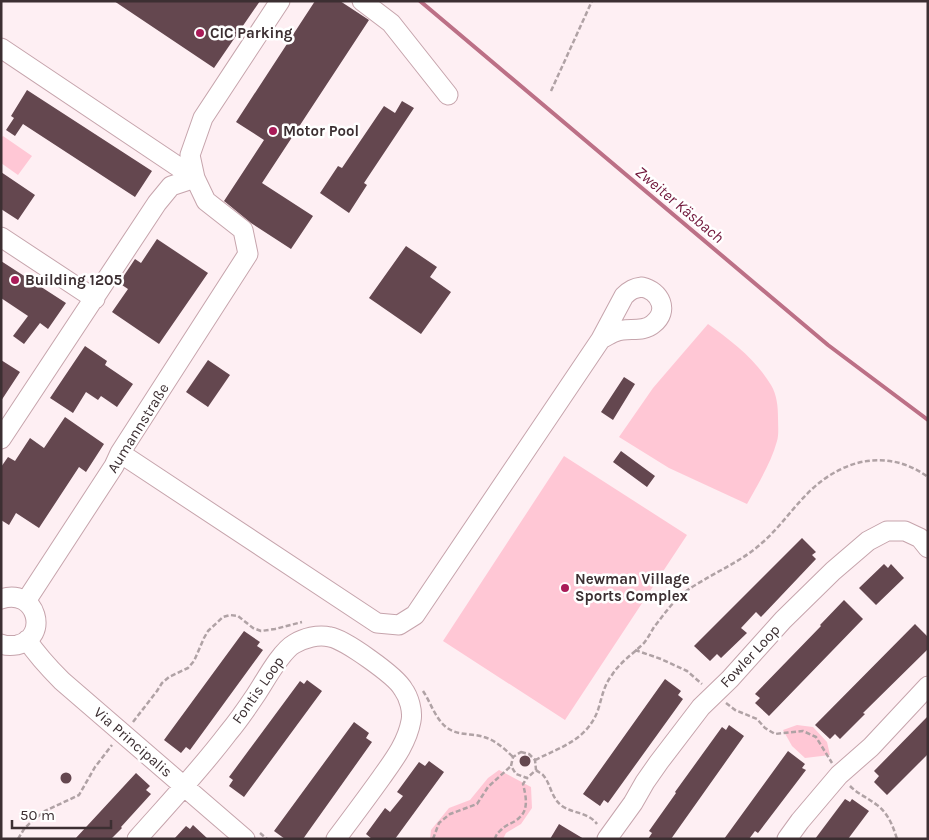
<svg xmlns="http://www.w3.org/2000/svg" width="929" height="840" font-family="Karla,sans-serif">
<rect width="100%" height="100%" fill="#feeff3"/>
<!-- green -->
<path fill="#ffc7d5" d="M3,136L32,156L18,175L1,163V138Z
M708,324C732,341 756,360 771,385C777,395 778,407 778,418C778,426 779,434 777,441C771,463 758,484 747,504L669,468L619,437L653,388Z
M564,456L687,535L565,720L443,641Z
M797,725L813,727L827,742L830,755L805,758L792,746L783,730Z
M499,770L531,787L532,808L521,824L506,833L503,839H430L431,830L449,808L470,800L488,778Z"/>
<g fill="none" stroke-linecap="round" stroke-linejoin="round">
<!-- stream -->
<path stroke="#bc7086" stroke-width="4" d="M420,1L828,345L928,420"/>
</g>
<!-- building -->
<path fill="#64474f" d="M114,1H260L214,68Z
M315,1H340L369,20L262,183L313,216L291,249L251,223L224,201L264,140L236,122Z
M27,90L152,171L135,197L23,124L15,136L6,130L14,118L11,116Z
M402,101L414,108L364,183L367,185L349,213L320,193L338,166L342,168L384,106L395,113Z
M1,172L35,195L18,220L1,209Z
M157,239L208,273L159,344L112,312L128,289L119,283L135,259L141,263Z
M406,246L437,267L430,277L451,292L421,334L369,298Z
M1,261L66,303L48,329L40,323L24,344L13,336L28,316L1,298Z
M85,346L107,361L105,365L133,384L117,407L101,396L98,400L86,392L73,413L50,398Z
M1,360L20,372L1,401Z
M208,360L230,375L208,407L186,392Z
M624,377L635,384L613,420L601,412Z
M65,417L104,444L86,472L79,467L39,528L16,513L9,525L1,520V467L8,457L15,461L30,438L44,448Z
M621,451L655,476L647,487L613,462Z
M802,538L816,552L812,555L816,559L761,617L756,612L741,628L747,633L721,658L717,654L710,661L694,646Z
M884,564L888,568L891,564L904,578L876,605L859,588Z
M844,600L863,619L769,716L755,703L760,698L755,694L821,626L820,625Z
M915,624L928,637V649L863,713L865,714L840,739L835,734L830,739L815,725Z
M244,631L260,642L257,646L263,650L190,750L186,747L181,753L164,740Z
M665,679L681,691L678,695L683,699L608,803L604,800L600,806L583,794Z
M307,680L322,691L244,797L229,786L233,780L229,777L300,681L304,684Z
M928,716V754L887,795L874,782L879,776L874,771Z
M354,722L369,733L366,738L372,742L303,839H285L274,831Z
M729,725L744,736L671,839H648L652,833L649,831L676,793L675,792L722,727L726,730Z
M788,751L805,764L802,768L806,770L758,833L755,831L749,839H724Z
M519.5 761a5.5 5.5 0 1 1 11 0a5.5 5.5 0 1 1-11 0Z
M429,761L444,772L395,839H372L366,834L385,808L390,812L403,796L397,792L419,762L425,766Z
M60.5 778a5.5 5.5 0 1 1 11 0a5.5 5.5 0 1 1-11 0Z
M136,773L150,786L146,790L151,794L121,827L122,828L111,839H75Z
M845,799L850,802L852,799L869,811L848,839H815Z
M559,824L584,839H550Z
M193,825L208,839H174L186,826L190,829Z"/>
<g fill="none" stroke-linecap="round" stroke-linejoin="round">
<!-- minor casing -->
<g stroke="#c6a4ac" stroke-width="21">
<path id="minor" d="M362,1L391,23L448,95
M1,48L195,178
M1,237L95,299
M642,287C660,291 670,311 653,324C643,333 627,327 615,332C611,333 606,337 601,339L624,296C630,290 634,288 642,287Z
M1,439L157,203L171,186L195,178
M120,453L377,623L399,625L415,615L601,339
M1,599C37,587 50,638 17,645C11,646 6,646 1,644
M26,601L114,466L120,453L248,254L243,230L206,201L195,178L190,155L203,118L280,1
M27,640C37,655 49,668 62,681L245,839
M137,839C168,804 200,770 228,733C238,721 247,708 255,696C264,683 280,652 294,644C304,638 318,634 330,637C344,639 396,676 403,689C409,697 413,711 411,721C407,743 393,761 381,778C366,799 351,819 336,839
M607,839L633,803L645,782L659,762L701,707L730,679L783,620L833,571L868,541L887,531H905L920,538L928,548
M787,839L800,821L839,775L871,747L928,686"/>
</g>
<!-- path -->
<path stroke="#b0a2a5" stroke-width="2.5" stroke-dasharray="5 2.5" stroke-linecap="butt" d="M551,91L592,1
M635,650L661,659L687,671L702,684
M423,691C431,703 435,718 446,727C457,736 472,733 484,737C495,740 505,749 513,757
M726,703L735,710L757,719L765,728L775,734L803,731L816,737L832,763
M133,722L157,691L162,683L169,677L188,668L194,661L204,638L208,631L223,617L230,615L238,616L253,628L261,631L275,629L302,622
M521,752L529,754L535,760L536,770L527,778L516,774L511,766L513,757Z
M535,760C561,747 587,740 598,710C602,697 604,685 612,675C620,662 633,654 644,643C648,638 651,632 654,627C662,617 669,607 678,598C687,589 699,583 709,577C728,566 747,557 763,542C781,526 794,506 812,489C846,458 889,449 928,477
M536,770C538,772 541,773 543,775C551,784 551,798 562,806C574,814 588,812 597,824
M850,786C858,794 868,798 877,805C888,813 893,826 897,839
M260,833L267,839
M18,839L24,829L32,821L45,811L79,795L95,767L112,745
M433,839L439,823L450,814L477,804L488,787L511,766
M495,839C496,834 498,833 502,829C507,824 514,823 519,818C529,810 526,796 523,784L527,778"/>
<!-- minor -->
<use href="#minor" stroke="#fff" stroke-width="19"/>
</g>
<!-- markers -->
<g fill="#a91b58" stroke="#fff" stroke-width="2">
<circle cx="200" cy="33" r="5"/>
<circle cx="273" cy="131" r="5"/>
<circle cx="15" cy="280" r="5"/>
<circle cx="565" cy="588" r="5"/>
</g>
<g text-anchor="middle" stroke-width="5" stroke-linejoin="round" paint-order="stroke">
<!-- poi labels -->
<g font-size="15" font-weight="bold" fill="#3c2f32" stroke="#fff" text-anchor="start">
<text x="210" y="38">CIC Parking</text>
<text x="283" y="136">Motor Pool</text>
<text x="25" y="285">Building 1205</text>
<text x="575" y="584">Newman Village<tspan x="575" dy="17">Sports Complex</tspan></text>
</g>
<!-- street labels -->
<g font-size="15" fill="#3c2f32" stroke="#fff">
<text transform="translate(138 428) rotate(-58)" y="5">Aumannstraße</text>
<text transform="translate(750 656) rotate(-47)" y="5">Fowler Loop</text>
<text transform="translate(258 690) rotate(-55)" y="5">Fontis Loop</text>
<text transform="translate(133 742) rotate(41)" y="5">Via Principalis</text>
</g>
<!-- water labels -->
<g font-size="16" font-style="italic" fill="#71173b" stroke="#fff">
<text transform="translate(680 204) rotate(40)" y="6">Zweiter Käsbach</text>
</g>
</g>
<!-- border -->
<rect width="929" height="840" fill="none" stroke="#3c2f32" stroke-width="5"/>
<!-- scale -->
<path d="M12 820v8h99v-8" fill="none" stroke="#3c2f32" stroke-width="2.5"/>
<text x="20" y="820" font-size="15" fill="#3c2f32" stroke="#ffffff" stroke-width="4" paint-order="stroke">50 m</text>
</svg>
